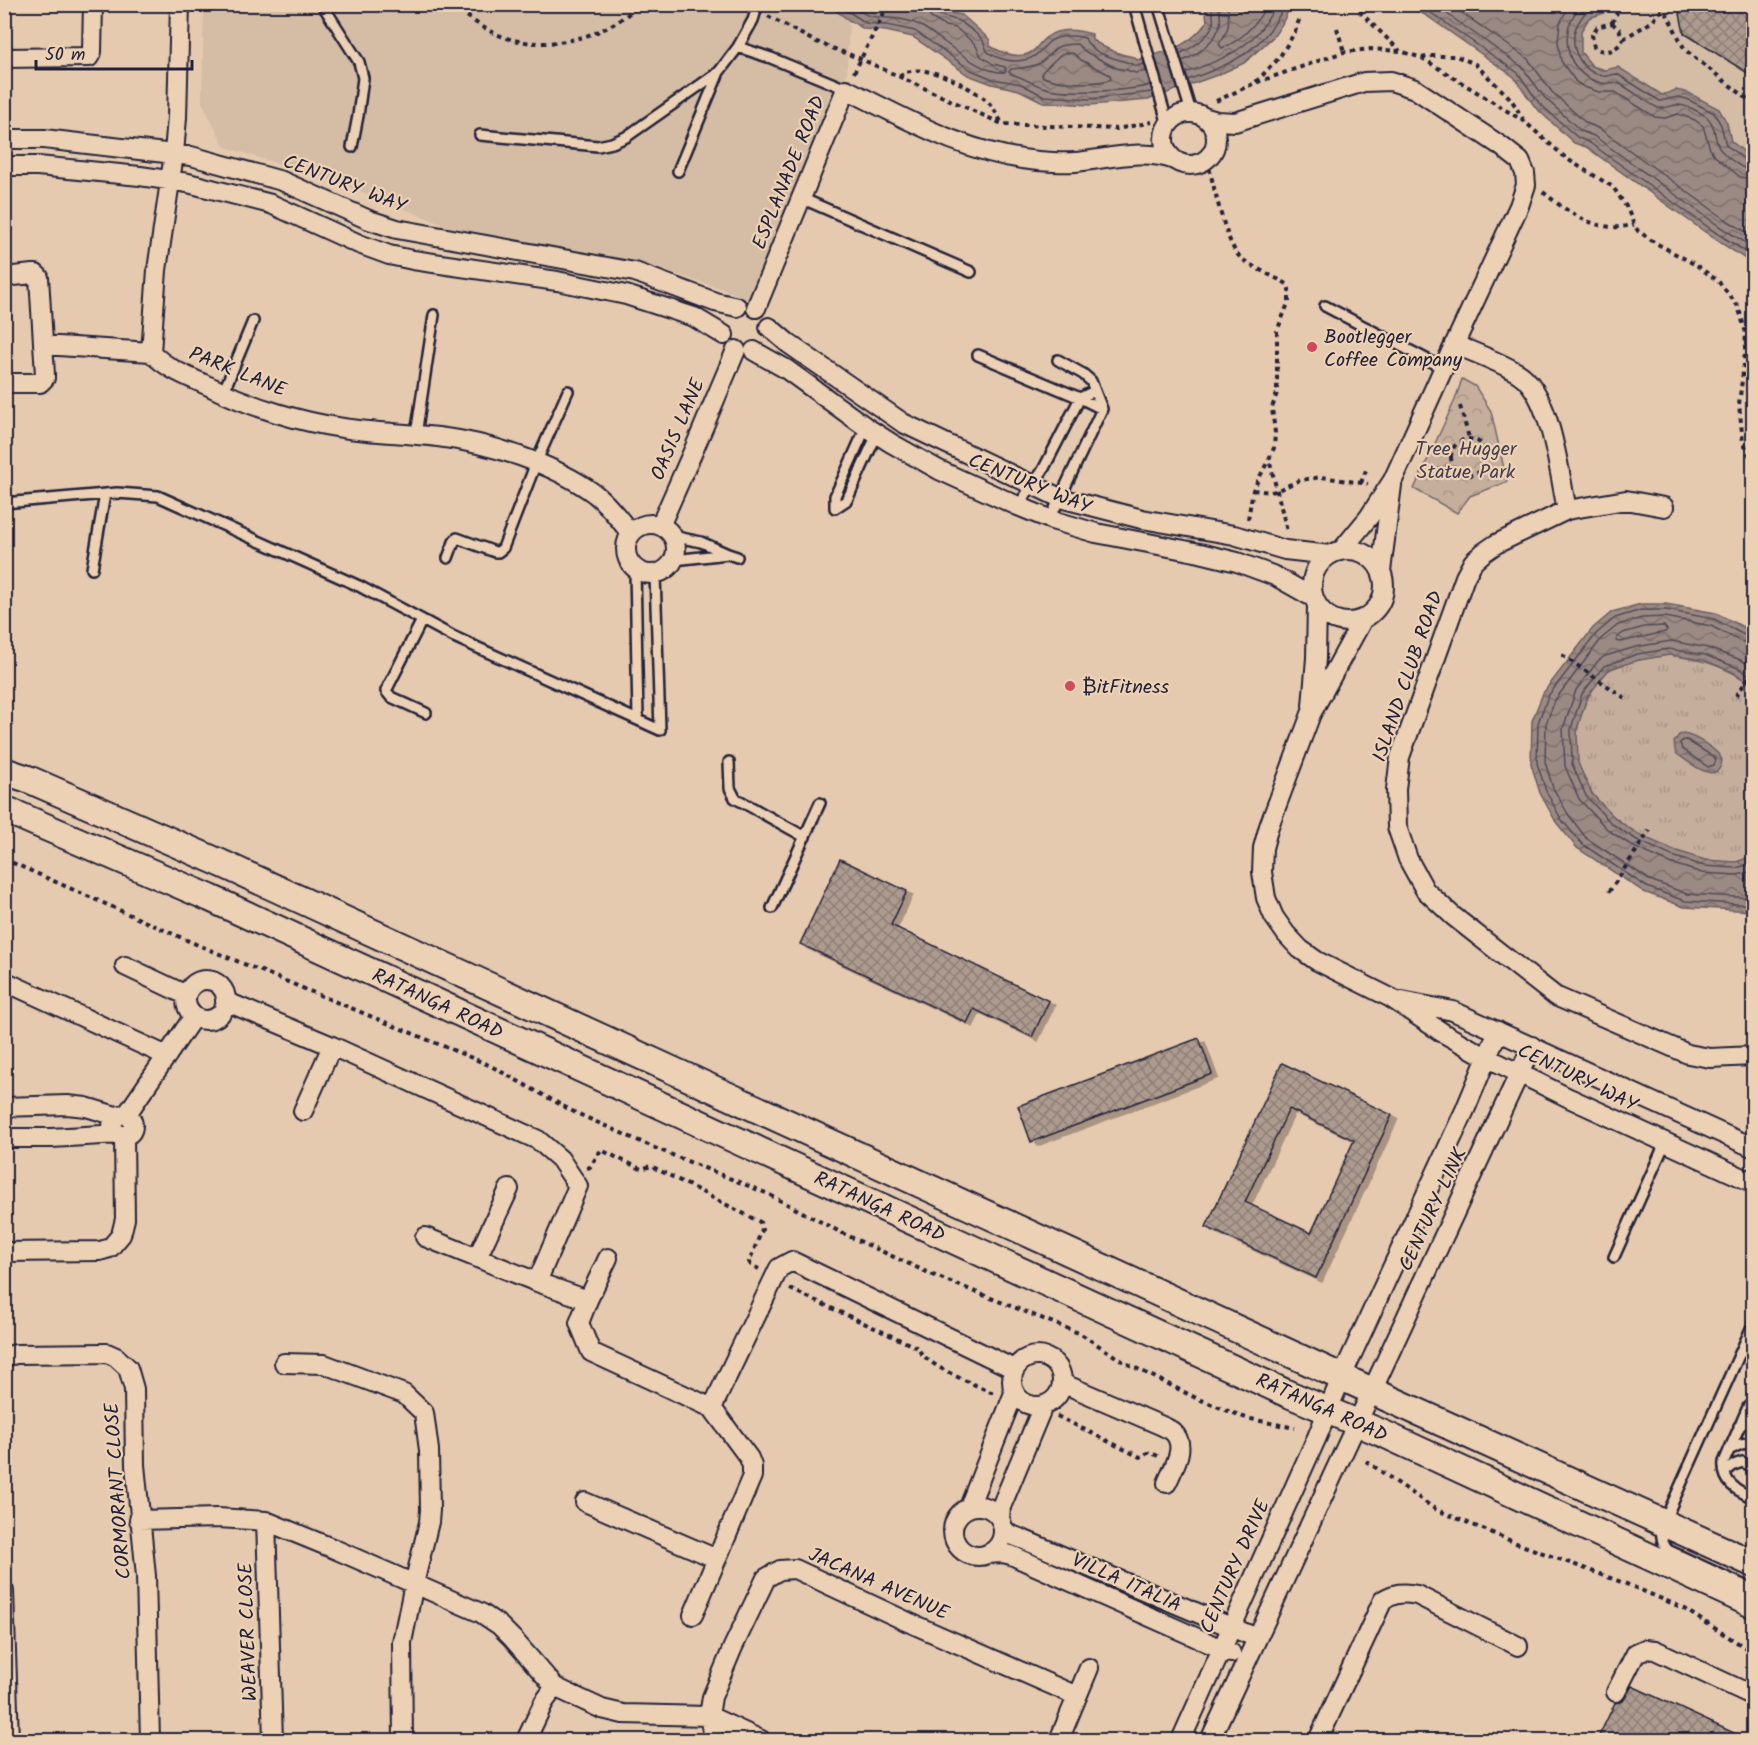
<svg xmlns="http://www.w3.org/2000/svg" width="1758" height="1745" font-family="Kalam,sans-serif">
<defs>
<pattern id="grass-tufts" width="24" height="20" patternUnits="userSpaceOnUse" patternTransform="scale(1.5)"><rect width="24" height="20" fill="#c5ae9c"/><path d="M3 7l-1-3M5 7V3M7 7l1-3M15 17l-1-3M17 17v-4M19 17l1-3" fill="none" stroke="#a99587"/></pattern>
<pattern id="park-crowns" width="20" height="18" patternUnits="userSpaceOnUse" patternTransform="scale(1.5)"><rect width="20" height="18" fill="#c5ae9c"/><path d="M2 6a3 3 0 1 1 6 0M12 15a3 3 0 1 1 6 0" fill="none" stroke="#a99587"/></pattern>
<pattern id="water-waves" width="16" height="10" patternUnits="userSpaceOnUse" patternTransform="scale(1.5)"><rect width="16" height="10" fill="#9b8983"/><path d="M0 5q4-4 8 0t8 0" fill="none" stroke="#7e706c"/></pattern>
<pattern id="building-cross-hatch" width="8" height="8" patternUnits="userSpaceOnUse" patternTransform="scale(1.5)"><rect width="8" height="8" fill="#ae9b8f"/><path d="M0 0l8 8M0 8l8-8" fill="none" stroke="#8d7e76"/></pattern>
<filter id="shadow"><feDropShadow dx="6" dy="4" stdDeviation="0" flood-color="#0004"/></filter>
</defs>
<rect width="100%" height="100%" fill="#e5caaf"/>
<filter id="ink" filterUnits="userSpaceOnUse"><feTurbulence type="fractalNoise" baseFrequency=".0167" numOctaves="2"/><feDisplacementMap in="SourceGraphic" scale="12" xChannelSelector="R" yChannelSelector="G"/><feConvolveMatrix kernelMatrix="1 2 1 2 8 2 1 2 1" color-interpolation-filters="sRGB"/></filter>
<g filter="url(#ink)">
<!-- built -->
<path fill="#d4bca5" d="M828,4L849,20L846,89L756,308L729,291L634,261L462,232L342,184L225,147L202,102L204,5Z
M1609,5H1753V159L1731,141L1727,123L1719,109L1705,100L1689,93L1677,90L1662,95L1618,67L1605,70L1592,66L1581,52V31L1589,18L1604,13Z"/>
<!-- grass -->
<path fill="url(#grass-tufts)" stroke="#74686c" stroke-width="1.5" d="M1669,655C1703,660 1725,665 1753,686V856C1748,858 1742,861 1736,862C1702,866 1643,841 1617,819C1599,806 1584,785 1578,763C1574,745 1577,726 1583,709C1587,698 1600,674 1611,669C1629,660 1650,658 1669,655Z"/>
<!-- park -->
<path fill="url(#park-crowns)" stroke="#74686c" stroke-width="1.5" d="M1462,379L1475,386L1491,411L1507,482L1470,496L1457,513L1414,489L1455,400Z"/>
<!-- water -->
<path fill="url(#water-waves)" stroke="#6b6066" stroke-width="1.5" d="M828,5H935L950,13L962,15L990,40V46C1002,53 1021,61 1034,50C1038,46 1042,40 1047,37C1059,27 1078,30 1092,34V40C1106,49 1118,55 1134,57L1137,60C1167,51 1187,49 1207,22L1205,5H1291L1282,24L1274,36L1244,63L1220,74L1148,100L1090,105L1043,102L1019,90L992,84L968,75L913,37L886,31L864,29L849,20Z
M1406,5H1609L1604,13L1589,18L1581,31V52L1592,66L1605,70L1618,67L1662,95L1676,90L1689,93L1719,109L1727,123L1731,141L1753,159V264L1712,237L1586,147L1574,143L1535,107L1514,77L1427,16Z
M1641,604H1666L1716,613L1753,632V686L1735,673L1704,660L1669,655L1639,660L1609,669L1587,697L1577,729L1578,763L1592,794L1616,819L1639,835L1674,850L1705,860L1736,862L1753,856V911L1684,907L1644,892L1577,848L1556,822L1540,793L1531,764L1532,721L1543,693L1593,628L1612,612Z
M1684,734C1694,736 1718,749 1722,760C1719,788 1689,762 1677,754L1675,750L1674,742L1679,735Z"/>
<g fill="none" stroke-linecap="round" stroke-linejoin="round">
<!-- shore -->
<path stroke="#524b58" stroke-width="1.5" d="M837,4L866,23L887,25L915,31L971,70L993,79L1021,84L1044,96L1090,99L1152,92
M850,4C856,9 863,14 870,16C886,19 906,17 921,26C942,38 982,76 1006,72L1005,67L993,64L981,56L975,44L956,28L945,26L931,18L927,12L926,4
M933,4C935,20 953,16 962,23C967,26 980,36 983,41C988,50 983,51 997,57C1006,61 1014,62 1024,60C1037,58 1040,50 1049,42C1058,35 1074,35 1085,38C1092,57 1121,58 1136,66L1145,64
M1227,4C1230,23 1230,28 1219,44L1222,48C1241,41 1258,23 1267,4
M1418,4L1518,73L1539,103L1577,137L1590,143L1715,232L1754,257
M1433,4L1522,67L1545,98L1581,131L1594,136L1719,226L1754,248
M1449,4L1528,59L1552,92L1586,123L1600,129L1725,219L1754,237
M1570,4L1560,23L1558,42L1561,61L1576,82L1584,87L1599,92H1615L1655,117L1665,118L1678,114L1695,120L1703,126L1710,149L1715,156L1740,177L1754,180
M1585,4C1576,9 1569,21 1568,31C1564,55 1576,77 1601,83C1607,85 1613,81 1618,83C1632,90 1644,101 1658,108C1665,109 1669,106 1676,105C1685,104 1700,112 1707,117C1716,125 1714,138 1719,147C1724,156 1744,171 1754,171
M1602,4L1599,8L1585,13C1581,18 1577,24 1575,30C1570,50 1582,73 1604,76C1608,77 1613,74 1617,74L1660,101L1678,97L1687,99L1714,113L1721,125L1726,145L1748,162L1754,163
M1065,53H1073L1081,60L1110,75L1111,79C1097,85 1056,84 1042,76V72L1060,55Z
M1179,54C1191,49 1209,37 1213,24C1215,19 1211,10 1211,4
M1182,61C1195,57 1218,39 1220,24C1222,18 1219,11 1218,4
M1147,71L1135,73L1127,70L1116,68L1086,52L1077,44C1049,45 1058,50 1040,63C1032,68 1020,68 1011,69L1009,72L1011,74C1025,78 1034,85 1046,88C1065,94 1132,91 1150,85
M1185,73C1226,59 1257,46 1276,4
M1187,80C1231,65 1265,50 1285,4
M1644,627L1664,626L1667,630L1665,632L1620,642L1616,641L1617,638L1623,633Z
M1754,637L1744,635L1714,619L1666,610H1641L1615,618L1597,633L1548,696L1538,723L1537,763L1546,791L1561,819L1582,844L1647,887L1685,901L1754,905
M1754,645L1740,641L1711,626L1665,617L1642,618L1618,625L1602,638L1555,700L1546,724L1545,762L1553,788L1568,814L1586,838L1650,880L1687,894L1754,898
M1754,669L1741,660L1708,648L1671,641L1636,647L1605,656L1598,661L1576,690L1563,729L1565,766L1579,799L1608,830L1634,847L1670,863L1702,873L1737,875L1754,871
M1754,678L1738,668L1705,655L1669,649L1637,654L1604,666L1582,694L1571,729L1572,764L1586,796L1612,824L1637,840L1672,856L1704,866L1736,868L1754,863
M1686,740L1714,757L1716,760L1714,765L1708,767L1682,749L1680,743L1682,741Z"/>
</g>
<!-- building -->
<path fill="url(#building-cross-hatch)" stroke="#22223b" stroke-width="1.5" fill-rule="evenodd" filter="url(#shadow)" d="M1678,4H1754V77L1684,33Z
M840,859L907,891L891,925L1049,1001L1032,1037L974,1009L967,1023L800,944Z
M1199,1038L1212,1074L1031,1142L1018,1106Z
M1282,1063L1392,1115L1316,1278L1206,1227ZM1289,1109L1354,1140L1311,1233L1245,1202Z
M1632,1686L1749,1740H1597L1615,1703L1623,1701Z"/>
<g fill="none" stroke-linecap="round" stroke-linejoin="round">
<!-- lane casing -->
<g stroke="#22223b" stroke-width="14">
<path id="lane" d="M322,4L359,62L363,78L358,116L352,147
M1134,4L1168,125
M1158,4L1191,112
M738,47L771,58L846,89
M480,135L598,146L612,143L626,137L719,72L738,47L753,20L758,4
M678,171L719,72
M801,198L971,272
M1325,306L1443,368
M978,355L1080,398L1102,409
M223,393L253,321
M866,427L835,496V508L847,500L877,434
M416,435L434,315
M4,503L117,493L158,496L359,586L454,637L660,730L655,574
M1018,506L1043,470L1080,398L1094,391
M1050,519L1102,409L1091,381L1083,374L1058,360
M672,536L701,542L728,554L737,557
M448,558L454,542L457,538L495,552H498L503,548L536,463L568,391
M674,560L728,554
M92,569L105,494
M635,569L638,719
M422,620L386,691L391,697L426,713
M729,762L730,788L735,798L805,837
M772,908L820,803
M1614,1257L1665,1143
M1754,1322L1664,1522C1661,1533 1660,1541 1668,1550L1754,1590
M1754,1402L1748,1407L1724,1462C1722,1483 1737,1491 1754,1498
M1739,1426L1754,1419
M1729,1450L1741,1444L1754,1442
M1725,1472L1734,1465L1742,1462L1754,1467"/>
</g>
<!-- street casing -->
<g stroke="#22223b" stroke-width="22">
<path id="street" d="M180,4L177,117L174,154L157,270L151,352C167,370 192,378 213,388C252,407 300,422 343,428C375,433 406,433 438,437C489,443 553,463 595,494C609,505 620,520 631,534
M4,58L89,57L92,52L93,4
M1164 139a26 26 0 1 1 52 0a26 26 0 1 1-52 0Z
M1207,118L1217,121L1235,122L1364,82L1391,81L1415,89L1501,146L1520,161L1525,173L1526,185L1519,206L1449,356L1393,480L1369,517L1341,551
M4,139H44L191,156L282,181L369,220L397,229L635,272L715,302L737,307
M4,166H38L140,176L188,183L271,204L359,244L389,255L413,260L557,281L626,295L694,317L724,335
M4,277L33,274H36L39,277L45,375V378L40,383H4
M756,308L846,89C908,120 968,155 1038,161C1050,162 1063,163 1075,162C1107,159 1144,148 1175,160
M769,327L789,344L903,423L1060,498L1142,519L1234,535L1285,550L1330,555
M1454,344C1475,353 1498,361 1518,373C1551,393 1559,473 1567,510
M43,345L151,352
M754,351L786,369L866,427L891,443L939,470L1018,506L1052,520L1096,533L1200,553L1237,562L1275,576L1314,598
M1664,507L1626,500L1567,510L1496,544L1483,553L1473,562L1465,577L1400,757L1396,789L1397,827L1408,859L1425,890L1453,916L1555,996L1688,1054L1710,1058L1754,1056
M626 549a25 25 0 1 1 50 0a25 25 0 1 1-50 0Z
M660,526L695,447L736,350
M1312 586a36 36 0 1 1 72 0a36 36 0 1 1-72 0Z
M1381,571L1392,485
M1363,619L1311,714L1269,826L1263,848L1262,872L1266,898L1274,917L1286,934L1300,949L1317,961L1391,998L1443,1033L1486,1057L1569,1098L1754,1183
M1312,706L1316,658L1317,605
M125,966L186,995
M186 1000a20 20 0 1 1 40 0a20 20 0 1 1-40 0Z
M4,981L167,1056
M225,1001L332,1046L538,1140L560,1159L578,1186L537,1282L588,1300L579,1323L591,1352L712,1408L779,1268L792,1261L1014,1369
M1402,1001L1453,1011L1754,1148
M4,1107L67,1105L86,1107L116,1116
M303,1111L332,1046
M127,1114C138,1123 133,1140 119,1134C106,1129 113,1113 127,1114L194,1016
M4,1138H51L119,1134
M425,1237L537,1282
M4,1252L100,1251L110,1248L121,1235L125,1219L124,1135
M477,1258L509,1189
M588,1300L608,1258
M1012 1381a25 25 0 1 1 50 0a25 25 0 1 1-50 0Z
M4,1357L16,1354L107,1353L116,1357L128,1368L134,1389L135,1465L146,1576L150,1740
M284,1363L324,1364L404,1394L424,1413L429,1450L430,1510L429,1522L414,1584L402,1642L403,1740
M1062,1383L1160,1425C1164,1427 1170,1429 1173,1432C1188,1446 1173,1468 1167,1483
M585,1502L717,1559
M953 1531a25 25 0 1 1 50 0a25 25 0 1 1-50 0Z
M969,1507L1014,1393
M1000,1519L1001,1507L1043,1406
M139,1520L218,1518L266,1521L332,1548L481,1613L499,1625L513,1639L555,1687L574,1696L602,1709L623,1714L709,1716L761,1740
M266,1521L273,1740
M1003,1528L1009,1534L1022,1539L1257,1638
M987,1554L1003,1553L1011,1555L1231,1653
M4,1591L9,1740
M693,1615L752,1476V1466L749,1458L712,1408
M1616,1692L1636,1653L1645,1649L1655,1650L1754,1696
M526,1740L544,1702L555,1687
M714,1740L709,1716L712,1697L733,1647L766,1578L780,1570L795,1569L908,1622L1077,1696
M1059,1740L1089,1668
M1181,1740L1317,1437L1342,1376L1465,1110L1498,1031
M1210,1740L1532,1046
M1318,1740L1383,1600C1395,1593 1403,1592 1417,1595L1518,1646"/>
</g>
<!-- secondary casing -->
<g stroke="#22223b" stroke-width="30">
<path id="secondary" d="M4,771L28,779L225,865L1372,1391L1754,1564
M4,809L210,898L1286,1393L1384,1434L1754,1605"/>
</g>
<!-- path -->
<path stroke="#22223b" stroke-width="4" stroke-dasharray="4.5 4.5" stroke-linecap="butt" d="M454,4C469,20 492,35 514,40C556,50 610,35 639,4
M1354,4L1360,12L1400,51
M1662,4L1685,50L1754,104
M768,16L814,41L861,59L1002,124L1117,129L1152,122
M1612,23L1619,29L1623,39C1617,51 1606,55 1594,47L1592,35L1597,27Z
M1612,23L1621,4
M1337,28L1344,52
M1623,39L1653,21L1664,7
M1422,58L1430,56H1456L1475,64L1511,99L1523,119
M854,73C865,50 877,28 888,4
M899,76C920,59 968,85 986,100C993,106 997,115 1002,123
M1256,82L1279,58L1295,32L1299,20
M1216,101L1255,83L1344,52L1371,49L1400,51L1422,58L1525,122L1567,159L1613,187L1627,208L1634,225L1638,231L1654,242L1696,265L1718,281L1738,306L1746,333L1744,364L1739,404L1743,442L1754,465
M1207,160C1213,181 1225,242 1239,256C1247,265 1275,277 1287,284L1289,289V301L1277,331V393L1272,408L1275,433L1274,448L1269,459L1287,531
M1543,192C1563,208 1583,224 1610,227C1617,228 1626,226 1634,225
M1460,406L1469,438
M1451 457a18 18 0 1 1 36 0a18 18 0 1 1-36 0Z
M1429,473L1452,465
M1361,483L1366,470
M1253,490L1270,492L1276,491L1300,480L1322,477L1368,484
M1248,519L1253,490L1268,461
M1562,655L1625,698
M1736,696L1754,670
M4,859L198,945L489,1065L574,1112L655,1148L766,1193L842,1233L933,1275L1081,1334L1124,1362L1196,1398L1246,1418L1295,1428
M1609,892L1650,830
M587,1168L590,1167L601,1150L641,1169L651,1166L760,1222L762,1230L749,1262L751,1265L759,1269
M790,1289L918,1348C924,1365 974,1384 991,1392H995
M1057,1416L1140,1457L1144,1456L1147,1453H1152L1158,1456
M1366,1461L1435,1509L1516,1543L1624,1583L1681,1607L1754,1653"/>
<!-- lane -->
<use href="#lane" stroke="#edd1b4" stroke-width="9"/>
<!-- street -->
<use href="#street" stroke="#edd1b4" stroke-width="18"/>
<!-- secondary -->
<use href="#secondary" stroke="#edd1b4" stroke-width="26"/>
</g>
</g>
<!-- markers -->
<g fill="#d1495b" stroke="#edd1b4" stroke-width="2">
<circle cx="1312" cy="347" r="6"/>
<circle cx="1070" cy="686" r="6"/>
</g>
<g text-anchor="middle" stroke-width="4.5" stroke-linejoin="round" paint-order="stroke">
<!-- street labels -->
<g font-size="20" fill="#22223b" stroke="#edd1b4">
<text transform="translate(788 172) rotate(-68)" y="7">ESPLANADE ROAD</text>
<text transform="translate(345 183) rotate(21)" y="7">CENTURY WAY</text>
<text transform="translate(238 371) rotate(22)" y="7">PARK LANE</text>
<text transform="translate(677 429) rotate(-67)" y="7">OASIS LANE</text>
<text transform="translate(1030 483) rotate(22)" y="7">CENTURY WAY</text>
<text transform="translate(1407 676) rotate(-71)" y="7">ISLAND CLUB ROAD</text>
<text transform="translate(438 1003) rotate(25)" y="7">RATANGA ROAD</text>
<text transform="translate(1578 1077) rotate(26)" y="7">CENTURY WAY</text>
<text transform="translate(880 1206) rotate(25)" y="7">RATANGA ROAD</text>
<text transform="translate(1432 1209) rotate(-65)" y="7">CENTURY LINK</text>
<text transform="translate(1322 1407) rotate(24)" y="7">RATANGA ROAD</text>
<text transform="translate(117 1491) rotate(-94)" y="7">CORMORANT CLOSE</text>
<text transform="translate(1234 1566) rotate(-66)" y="7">CENTURY DRIVE</text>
<text transform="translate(1127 1582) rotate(24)" y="7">VILLA ITALIA</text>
<text transform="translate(879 1583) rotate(24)" y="7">JACANA AVENUE</text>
<text transform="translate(247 1632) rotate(-92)" y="7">WEAVER CLOSE</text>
</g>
<!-- poi labels -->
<g font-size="20" fill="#22223b" stroke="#edd1b4" text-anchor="start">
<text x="1324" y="343">Bootlegger<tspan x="1324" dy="23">Coffee Company</tspan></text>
<text x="1082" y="693">₿itFitness</text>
</g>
<!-- park labels -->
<g font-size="20" fill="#433e4e" stroke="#edd1b4">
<text x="1466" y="455">Tree Hugger<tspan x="1466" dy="23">Statue Park</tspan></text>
</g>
</g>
<!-- margin -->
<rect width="1758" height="1745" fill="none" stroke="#edd1b4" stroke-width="24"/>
<rect x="12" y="12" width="1734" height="1721" fill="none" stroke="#22223b" stroke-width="2" filter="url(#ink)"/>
<!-- scale -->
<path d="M36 60v9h156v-9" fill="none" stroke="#22223b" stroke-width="3"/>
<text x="45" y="60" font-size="18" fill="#22223b" stroke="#edd1b4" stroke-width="4.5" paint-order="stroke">50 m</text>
</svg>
